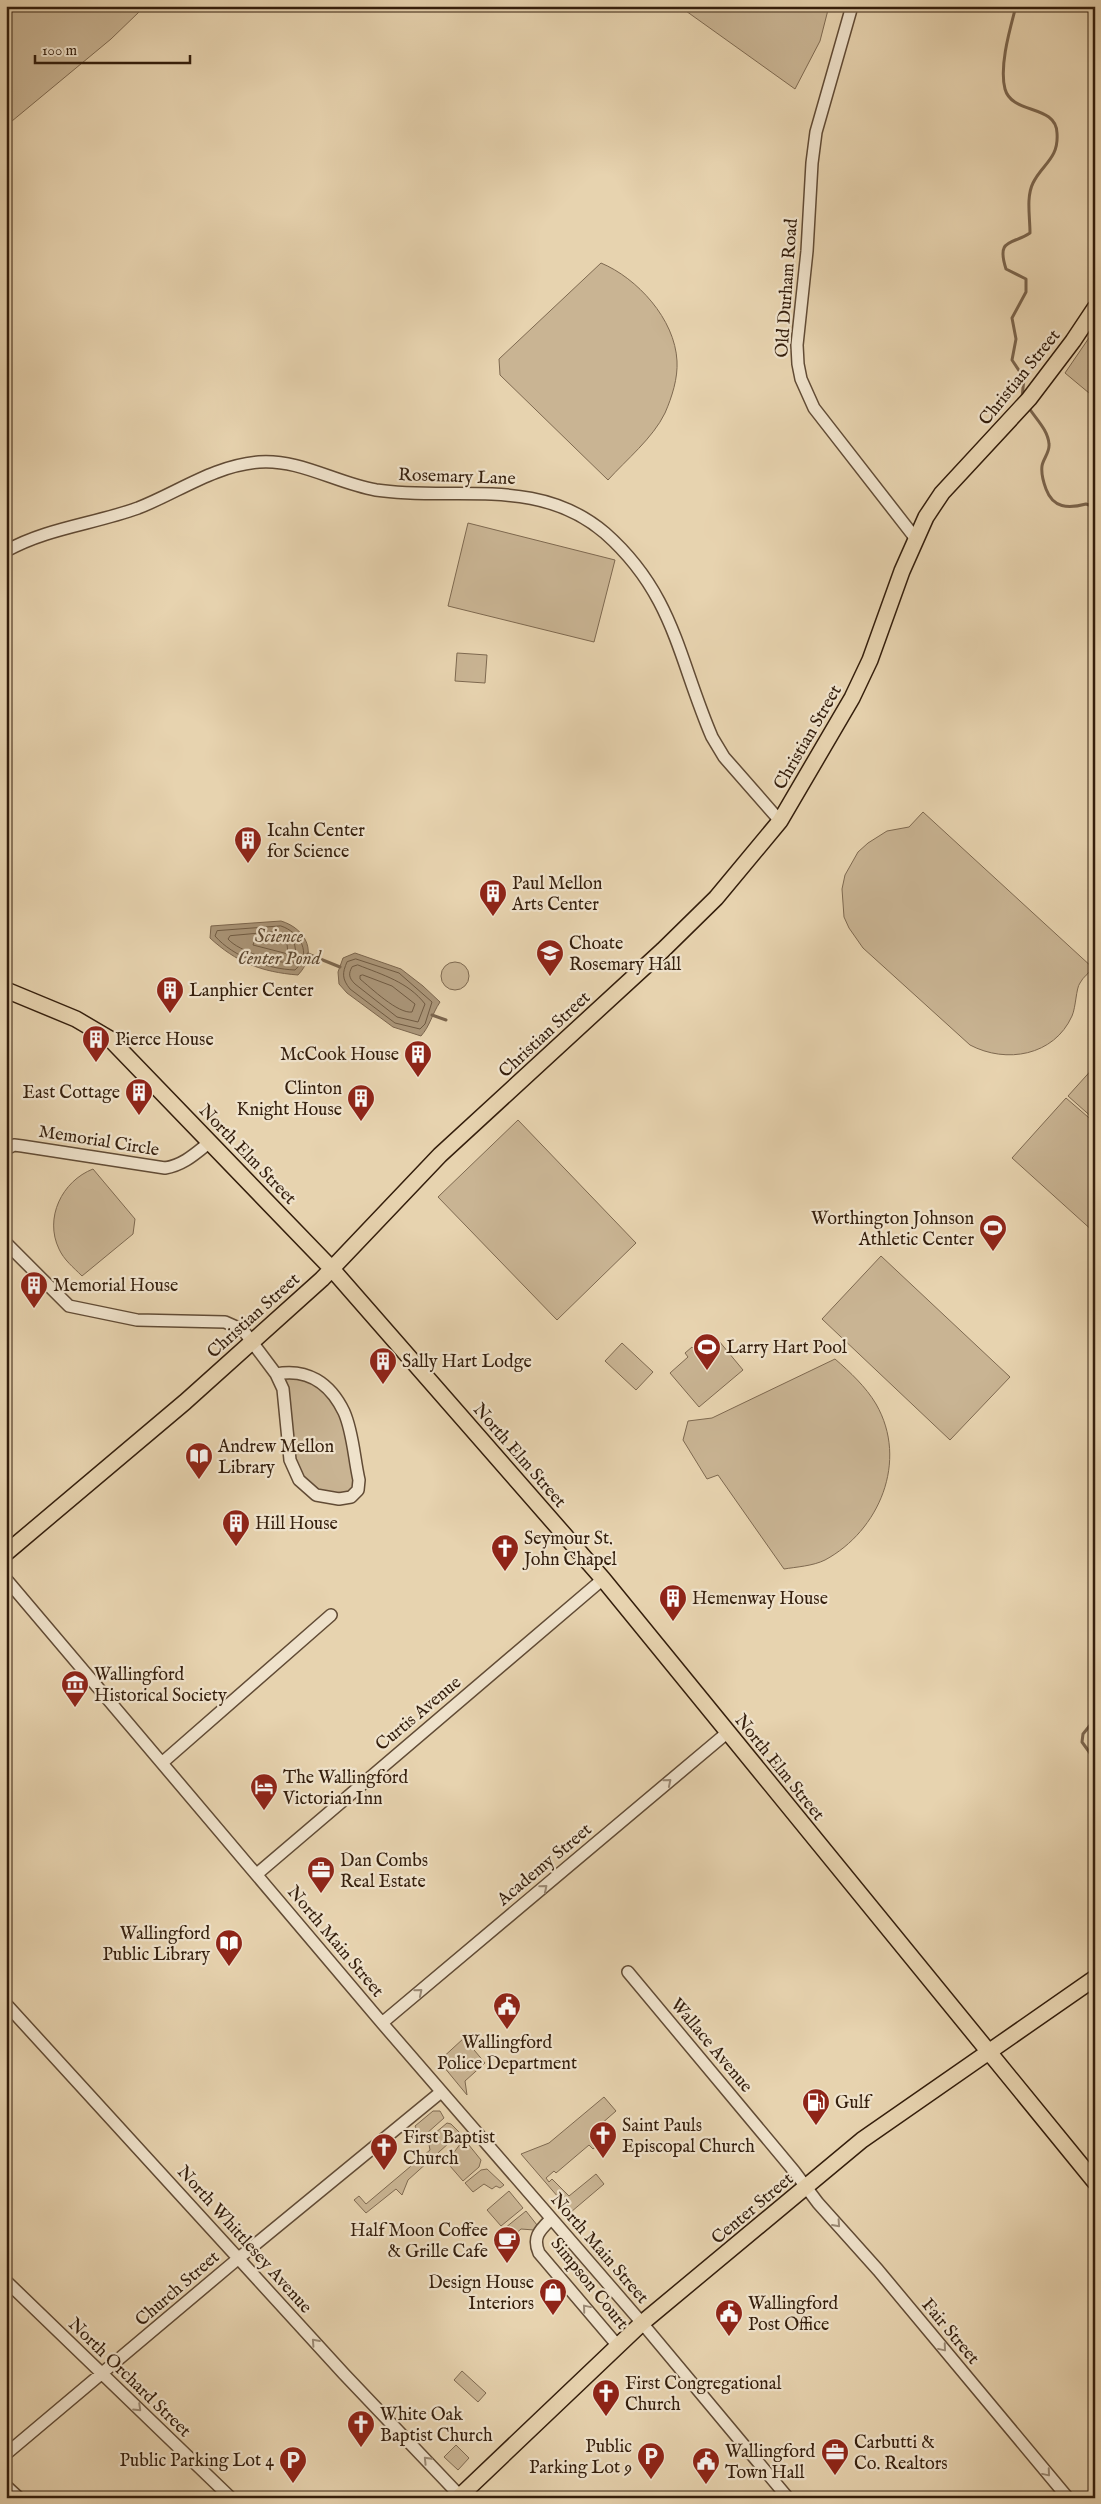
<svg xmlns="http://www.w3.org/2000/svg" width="1101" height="2504" font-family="'IM FELL English',serif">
<rect width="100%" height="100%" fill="#e7d3af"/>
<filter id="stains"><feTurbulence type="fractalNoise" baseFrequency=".004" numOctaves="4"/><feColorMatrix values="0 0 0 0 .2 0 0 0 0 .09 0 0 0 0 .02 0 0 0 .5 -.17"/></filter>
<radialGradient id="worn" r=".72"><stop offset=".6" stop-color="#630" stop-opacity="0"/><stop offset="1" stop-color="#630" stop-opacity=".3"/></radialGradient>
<!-- green -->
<path fill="#c9b493" stroke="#7e6950" d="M6,6H140L139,12L111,39L6,126Z
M679,6H829L820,41L795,89Z
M601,263C637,278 675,319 677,361C678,378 672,397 665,413C653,438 626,460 608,480L500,375L499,359Z
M1095,329V398L1065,373Z
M468,523L615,560L594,642L448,606Z
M457,653L487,655L485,683L455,681Z
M923,812L1093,968C1089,973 1083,977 1080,983C1076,988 1076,1007 1072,1016C1054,1056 1006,1064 970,1045L863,948L849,928L844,917L842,889L845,875L858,852L868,843L887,831L909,827Z
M441 976a14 14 0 1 1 28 0a14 14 0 1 1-28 0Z
M1095,1066V1120L1068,1096Z
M1066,1098L1095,1123V1233L1012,1158Z
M518,1120L636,1243L557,1320L438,1197Z
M93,1169L135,1219L133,1234L82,1276C73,1267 64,1260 59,1249C44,1218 62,1181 93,1169Z
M881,1256L1010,1377L950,1440L822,1319Z
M714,1335L743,1370L699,1407L670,1373L688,1357L685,1353L692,1347L696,1351Z
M622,1343L653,1372L636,1390L605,1361Z
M835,1359C850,1372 866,1387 876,1404C909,1461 879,1531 825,1560C813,1566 796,1567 784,1569L718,1475L707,1479L683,1440L688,1421L712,1418Z
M280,1374L315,1377L344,1412L358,1490L332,1499L307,1489L289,1452Z
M464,2038L485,2063L465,2081L467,2095L439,2061Z
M604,2097L616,2111L593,2131V2136L599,2144L593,2149L589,2145L556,2173L554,2171L546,2178L549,2182L552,2179L569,2196L596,2174L604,2184L571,2212L521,2154L549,2143Z
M433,2111H440L444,2118L426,2134L418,2132L415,2126Z
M447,2123L451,2124L460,2133L408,2180L402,2195L396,2189L366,2213L354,2200L359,2196L366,2204L430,2150L428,2139Z
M464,2139L481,2160L479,2167L463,2181L450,2166L452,2155Z
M487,2169L504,2185L500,2188L496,2186L492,2189L484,2184L473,2192L465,2183L481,2170Z
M509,2191L523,2208L501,2226L487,2210Z
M526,2211L537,2225L534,2230L521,2229L512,2237L505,2228Z
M462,2371L486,2393L478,2402L454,2380Z
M456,2445L469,2458L458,2470L444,2457Z"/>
<!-- water -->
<path fill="#aa9578" stroke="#7b654d" d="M281,921C307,929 318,954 298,975C261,972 236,962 210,938L211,926Z
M355,953L401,969L423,986L440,1002C432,1014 430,1026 421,1036L393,1027L347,993L339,984L338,972L343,958Z"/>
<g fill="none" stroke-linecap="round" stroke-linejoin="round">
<!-- shore -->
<path stroke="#6f5a42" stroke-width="1" d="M281,926C300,932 313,954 295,970C268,969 233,957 215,936L217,931Z
M272,932L283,933L294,941L296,953L294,963C278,964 238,951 228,939L230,936Z
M272,940H280L287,944L288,954L253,945L254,942Z
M356,959L399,973L432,1002L425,1024L420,1029L395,1023L350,989C342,979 342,973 347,962Z
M358,965C383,975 408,982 425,1004L418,1022L397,1017L355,984C349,978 348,974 352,967Z
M363,975L392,986L415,1004L412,1012C398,1014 371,988 360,979V976Z"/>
<!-- stream -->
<path stroke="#7b654d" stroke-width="3" d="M1016,6C1010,29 999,66 1005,89C1012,115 1056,104 1057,133C1059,159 1042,164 1033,183C1026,197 1030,217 1030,233C1012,245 996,238 1006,269L1026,279V292L1012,318L1016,339L1012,360L1024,378L1022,398
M1029,408C1036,419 1048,430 1049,444C1050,452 1043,459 1042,466C1041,474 1043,481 1046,489C1053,508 1068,509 1086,504L1095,507
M308,954L340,967
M432,1015L446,1020
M1095,1719L1083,1734L1082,1742L1095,1760"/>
<!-- minor casing -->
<g stroke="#614b35" stroke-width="14">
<path id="minor" d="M852,6L816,132L812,163L807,251L797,345L798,364L801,379L814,408L916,539
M6,551C47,528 94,524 138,508C179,492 213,466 259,462C300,459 336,483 376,490C456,502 537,475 605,533C674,594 678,658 712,737L724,757L780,821
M6,1149L14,1145L22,1146L165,1168C184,1165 196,1153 210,1142
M6,1243L69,1306L137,1320L225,1322L243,1330L276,1374L283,1389L290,1460L299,1480L316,1495L339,1499L351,1497L358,1490L359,1480C354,1458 353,1432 344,1412C330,1383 307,1368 276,1374
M6,1579L382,2023L642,2323L788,2498
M163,1762L331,1615
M257,1874L603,1579
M628,1972L794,2171L818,2203L878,2270L1068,2498
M6,2004L344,2374L462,2498
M382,2023L728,1732
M551,2219C540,2230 532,2237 539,2253L618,2346
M6,2281L231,2498
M6,2454L240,2257L441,2092
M6,2486L19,2498"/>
</g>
<!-- major casing -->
<g stroke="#341e0c" stroke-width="18">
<path id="major" d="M6,990L76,1019L110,1039L332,1269L603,1579L1095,2182
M6,1553L185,1402L322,1279L440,1155L663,950L716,898L780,821L852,698L870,660L902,571L926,517L942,493L1029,399L1073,341L1095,308
M458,2498L642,2323L862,2140L1095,1978"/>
</g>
<!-- minor -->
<use href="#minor" stroke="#efe2cb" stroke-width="11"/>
<!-- major -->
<use href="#major" stroke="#e7d3af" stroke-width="15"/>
</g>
<!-- one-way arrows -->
<defs><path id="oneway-chevron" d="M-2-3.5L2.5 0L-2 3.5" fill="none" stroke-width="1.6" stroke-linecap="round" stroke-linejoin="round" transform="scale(1.25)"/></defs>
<g stroke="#9b8a75">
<use href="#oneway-chevron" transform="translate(668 1782) rotate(-40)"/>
<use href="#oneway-chevron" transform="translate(544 1888) rotate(-40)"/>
<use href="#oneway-chevron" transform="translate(419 1992) rotate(-40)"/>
<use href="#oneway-chevron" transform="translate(837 2224) rotate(48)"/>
<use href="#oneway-chevron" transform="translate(586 2308) rotate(-130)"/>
<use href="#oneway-chevron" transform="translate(315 2342) rotate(-132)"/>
<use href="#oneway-chevron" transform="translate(943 2348) rotate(50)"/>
<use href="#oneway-chevron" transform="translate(138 2408) rotate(44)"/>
<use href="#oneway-chevron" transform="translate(427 2460) rotate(-134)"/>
<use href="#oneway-chevron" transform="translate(1047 2473) rotate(50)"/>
</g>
<!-- icons -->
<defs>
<g id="building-pin" transform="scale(1.4375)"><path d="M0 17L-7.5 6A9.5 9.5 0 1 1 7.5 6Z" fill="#8f2418" stroke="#efe2cb"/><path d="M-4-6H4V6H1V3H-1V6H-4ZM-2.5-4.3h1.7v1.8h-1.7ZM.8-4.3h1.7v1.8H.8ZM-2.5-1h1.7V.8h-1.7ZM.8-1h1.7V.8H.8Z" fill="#fff"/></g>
<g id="university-pin" transform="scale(1.4375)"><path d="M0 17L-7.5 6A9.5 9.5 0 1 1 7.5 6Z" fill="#8f2418" stroke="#efe2cb"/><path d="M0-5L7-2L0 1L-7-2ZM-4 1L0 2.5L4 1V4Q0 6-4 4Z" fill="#fff"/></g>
<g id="stadium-pin" transform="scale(1.4375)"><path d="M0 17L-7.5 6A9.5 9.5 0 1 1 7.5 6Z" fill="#8f2418" stroke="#efe2cb"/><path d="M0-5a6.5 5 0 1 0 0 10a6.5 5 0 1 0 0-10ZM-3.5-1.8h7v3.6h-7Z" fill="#fff"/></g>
<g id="library-pin" transform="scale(1.4375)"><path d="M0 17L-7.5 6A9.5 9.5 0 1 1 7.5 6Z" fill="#8f2418" stroke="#efe2cb"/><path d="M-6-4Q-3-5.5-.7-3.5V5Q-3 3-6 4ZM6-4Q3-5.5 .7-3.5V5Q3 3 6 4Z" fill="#fff"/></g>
<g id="church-pin" transform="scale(1.4375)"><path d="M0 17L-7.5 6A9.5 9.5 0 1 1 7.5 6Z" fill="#8f2418" stroke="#efe2cb"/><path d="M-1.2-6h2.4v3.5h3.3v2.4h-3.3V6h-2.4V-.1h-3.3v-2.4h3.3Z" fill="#fff"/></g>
<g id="museum-pin" transform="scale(1.4375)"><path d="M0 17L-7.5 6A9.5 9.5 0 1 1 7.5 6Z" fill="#8f2418" stroke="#efe2cb"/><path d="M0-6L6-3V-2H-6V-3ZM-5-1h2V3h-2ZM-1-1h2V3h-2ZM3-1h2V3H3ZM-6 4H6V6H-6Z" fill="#fff"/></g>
<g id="hotel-pin" transform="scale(1.4375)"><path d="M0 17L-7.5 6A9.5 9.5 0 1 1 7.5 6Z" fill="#8f2418" stroke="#efe2cb"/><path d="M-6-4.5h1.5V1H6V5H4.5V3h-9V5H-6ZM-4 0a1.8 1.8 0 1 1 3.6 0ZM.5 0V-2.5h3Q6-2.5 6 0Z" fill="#fff"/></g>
<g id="office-pin" transform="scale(1.4375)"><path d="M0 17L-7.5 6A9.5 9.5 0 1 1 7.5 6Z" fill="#8f2418" stroke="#efe2cb"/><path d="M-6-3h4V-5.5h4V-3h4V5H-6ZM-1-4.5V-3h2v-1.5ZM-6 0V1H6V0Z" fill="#fff"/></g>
<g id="civic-pin" transform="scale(1.4375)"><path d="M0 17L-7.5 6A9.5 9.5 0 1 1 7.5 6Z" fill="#8f2418" stroke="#efe2cb"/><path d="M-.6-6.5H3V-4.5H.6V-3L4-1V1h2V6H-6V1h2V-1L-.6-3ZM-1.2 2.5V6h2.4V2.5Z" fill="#fff"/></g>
<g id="fuel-pin" transform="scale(1.4375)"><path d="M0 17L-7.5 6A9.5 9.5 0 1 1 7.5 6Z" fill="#8f2418" stroke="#efe2cb"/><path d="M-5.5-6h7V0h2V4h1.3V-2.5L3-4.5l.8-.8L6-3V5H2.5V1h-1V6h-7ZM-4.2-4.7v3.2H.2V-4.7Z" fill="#fff"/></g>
<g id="cafe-pin" transform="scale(1.4375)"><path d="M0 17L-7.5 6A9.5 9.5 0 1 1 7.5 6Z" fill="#8f2418" stroke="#efe2cb"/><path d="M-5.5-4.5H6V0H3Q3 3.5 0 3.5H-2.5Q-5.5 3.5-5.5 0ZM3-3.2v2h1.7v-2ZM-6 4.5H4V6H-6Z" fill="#fff"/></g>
<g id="shop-pin" transform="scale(1.4375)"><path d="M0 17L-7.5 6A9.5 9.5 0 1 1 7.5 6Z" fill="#8f2418" stroke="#efe2cb"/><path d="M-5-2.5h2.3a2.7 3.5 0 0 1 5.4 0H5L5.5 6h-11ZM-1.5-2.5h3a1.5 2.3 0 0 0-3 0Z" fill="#fff"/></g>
<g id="parking-pin" transform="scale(1.4375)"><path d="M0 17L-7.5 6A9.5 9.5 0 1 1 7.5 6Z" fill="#8f2418" stroke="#efe2cb"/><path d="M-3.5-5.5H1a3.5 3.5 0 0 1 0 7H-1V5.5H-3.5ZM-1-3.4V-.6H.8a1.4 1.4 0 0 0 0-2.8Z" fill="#fff"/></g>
</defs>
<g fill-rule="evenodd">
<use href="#building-pin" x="248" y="840"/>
<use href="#building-pin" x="493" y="893"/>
<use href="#university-pin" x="550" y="953"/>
<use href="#building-pin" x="170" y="990"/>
<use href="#building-pin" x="96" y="1039"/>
<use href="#building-pin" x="418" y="1054"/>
<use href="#building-pin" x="139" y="1092"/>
<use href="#building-pin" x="361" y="1098"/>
<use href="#stadium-pin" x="993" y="1228"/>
<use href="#building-pin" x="34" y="1285"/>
<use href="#stadium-pin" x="707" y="1347"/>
<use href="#building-pin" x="383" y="1361"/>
<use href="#library-pin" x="199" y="1456"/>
<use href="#building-pin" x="236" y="1523"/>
<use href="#church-pin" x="505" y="1548"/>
<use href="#building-pin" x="673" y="1598"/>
<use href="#museum-pin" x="75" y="1684"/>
<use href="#hotel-pin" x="264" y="1787"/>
<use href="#office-pin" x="321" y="1870"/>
<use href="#library-pin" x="229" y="1943"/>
<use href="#civic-pin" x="507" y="2006"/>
<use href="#fuel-pin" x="816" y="2102"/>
<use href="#church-pin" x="603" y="2135"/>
<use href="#church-pin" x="384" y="2147"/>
<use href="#cafe-pin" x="507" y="2240"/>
<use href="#shop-pin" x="553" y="2292"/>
<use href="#civic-pin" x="729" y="2313"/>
<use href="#church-pin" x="606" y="2393"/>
<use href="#church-pin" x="361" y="2424"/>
<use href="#office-pin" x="835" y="2452"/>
<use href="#parking-pin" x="651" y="2456"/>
<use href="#parking-pin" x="293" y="2460"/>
<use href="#civic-pin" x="706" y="2461"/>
</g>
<g text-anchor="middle" stroke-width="4.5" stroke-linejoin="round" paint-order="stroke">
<!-- street labels -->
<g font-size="18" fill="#341e0c" stroke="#efe2cb">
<text transform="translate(786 288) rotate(-86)" y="6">Old Durham Road</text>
<text transform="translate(1019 377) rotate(-51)" y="6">Christian Street</text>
<text transform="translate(457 476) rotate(2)" y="6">Rosemary Lane</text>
<text transform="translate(807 737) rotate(-60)" y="6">Christian Street</text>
<text transform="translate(544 1034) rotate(-43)" y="6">Christian Street</text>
<text transform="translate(99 1140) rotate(9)" y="6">Memorial Circle</text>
<text transform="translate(248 1154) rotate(46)" y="6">North Elm Street</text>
<text transform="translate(253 1315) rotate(-42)" y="6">Christian Street</text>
<text transform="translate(520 1455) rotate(49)" y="6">North Elm Street</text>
<text transform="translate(418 1713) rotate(-40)" y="6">Curtis Avenue</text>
<text transform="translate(780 1767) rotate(51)" y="6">North Elm Street</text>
<text transform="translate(544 1864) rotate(-40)" y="6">Academy Street</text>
<text transform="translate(336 1941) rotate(50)" y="6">North Main Street</text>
<text transform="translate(712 2045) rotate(50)" y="6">Wallace Avenue</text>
<text transform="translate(752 2208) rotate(-40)" y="6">Center Street</text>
<text transform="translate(245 2239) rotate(48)" y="6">North Whittlesey Avenue</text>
<text transform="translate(600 2248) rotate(49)" y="6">North Main Street</text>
<text transform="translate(590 2283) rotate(51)" y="6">Simpson Court</text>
<text transform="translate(177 2288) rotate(-41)" y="6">Church Street</text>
<text transform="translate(951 2331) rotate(50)" y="6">Fair Street</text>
<text transform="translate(130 2377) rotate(44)" y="6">North Orchard Street</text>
</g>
<!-- poi labels -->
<g font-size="18" fill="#341e0c" stroke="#efe2cb" text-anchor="start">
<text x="267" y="836">Icahn Center<tspan x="267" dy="21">for Science</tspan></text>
<text x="512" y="889">Paul Mellon<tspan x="512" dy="21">Arts Center</tspan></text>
<text x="569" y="949">Choate<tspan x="569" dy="21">Rosemary Hall</tspan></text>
<text x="189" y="996">Lanphier Center</text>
<text x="115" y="1045">Pierce House</text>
<text x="399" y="1060" text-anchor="end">McCook House</text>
<text x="342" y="1094" text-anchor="end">Clinton<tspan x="342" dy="21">Knight House</tspan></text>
<text x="120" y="1098" text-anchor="end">East Cottage</text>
<text x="974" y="1224" text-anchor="end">Worthington Johnson<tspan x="974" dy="21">Athletic Center</tspan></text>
<text x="53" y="1291">Memorial House</text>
<text x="726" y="1353">Larry Hart Pool</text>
<text x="402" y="1367">Sally Hart Lodge</text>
<text x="218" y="1452">Andrew Mellon<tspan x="218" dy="21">Library</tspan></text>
<text x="255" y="1529">Hill House</text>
<text x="524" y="1544">Seymour St.<tspan x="524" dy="21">John Chapel</tspan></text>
<text x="692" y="1604">Hemenway House</text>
<text x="94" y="1680">Wallingford<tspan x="94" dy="21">Historical Society</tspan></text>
<text x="283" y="1783">The Wallingford<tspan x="283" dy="21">Victorian Inn</tspan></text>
<text x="340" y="1866">Dan Combs<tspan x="340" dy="21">Real Estate</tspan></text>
<text x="210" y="1939" text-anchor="end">Wallingford<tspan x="210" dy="21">Public Library</tspan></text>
<text x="507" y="2048" text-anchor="middle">Wallingford<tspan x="507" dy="21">Police Department</tspan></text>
<text x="835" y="2108">Gulf</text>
<text x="622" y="2131">Saint Pauls<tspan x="622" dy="21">Episcopal Church</tspan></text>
<text x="403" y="2143">First Baptist<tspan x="403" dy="21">Church</tspan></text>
<text x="488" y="2236" text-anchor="end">Half Moon Coffee<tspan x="488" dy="21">&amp; Grille Cafe</tspan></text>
<text x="534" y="2288" text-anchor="end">Design House<tspan x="534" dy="21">Interiors</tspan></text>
<text x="748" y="2309">Wallingford<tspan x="748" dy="21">Post Office</tspan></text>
<text x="625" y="2389">First Congregational<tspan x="625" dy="21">Church</tspan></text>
<text x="380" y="2420">White Oak<tspan x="380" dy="21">Baptist Church</tspan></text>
<text x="854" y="2448">Carbutti &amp;<tspan x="854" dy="21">Co. Realtors</tspan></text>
<text x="632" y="2452" text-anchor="end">Public<tspan x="632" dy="21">Parking Lot 9</tspan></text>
<text x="725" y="2457">Wallingford<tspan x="725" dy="21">Town Hall</tspan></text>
<text x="274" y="2466" text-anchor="end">Public Parking Lot 4</text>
</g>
<!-- water labels -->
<g font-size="19" font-style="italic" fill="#5d4832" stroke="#efe2cb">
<text x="279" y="942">Science<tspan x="279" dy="22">Center Pond</tspan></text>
</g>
</g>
<!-- margin -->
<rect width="1101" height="2504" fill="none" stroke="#e7d3af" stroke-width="25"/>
<rect x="8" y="8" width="1086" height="2489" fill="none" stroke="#341e0c" stroke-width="2.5"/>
<rect x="12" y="12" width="1076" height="2479" fill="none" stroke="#341e0c"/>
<!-- scale -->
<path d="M35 55v8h155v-8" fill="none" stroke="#341e0c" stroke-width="2.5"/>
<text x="42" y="55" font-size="15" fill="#341e0c" stroke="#efe2cb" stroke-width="4" paint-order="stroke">100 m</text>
<rect width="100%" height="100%" filter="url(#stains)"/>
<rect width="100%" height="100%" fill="url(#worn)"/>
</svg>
